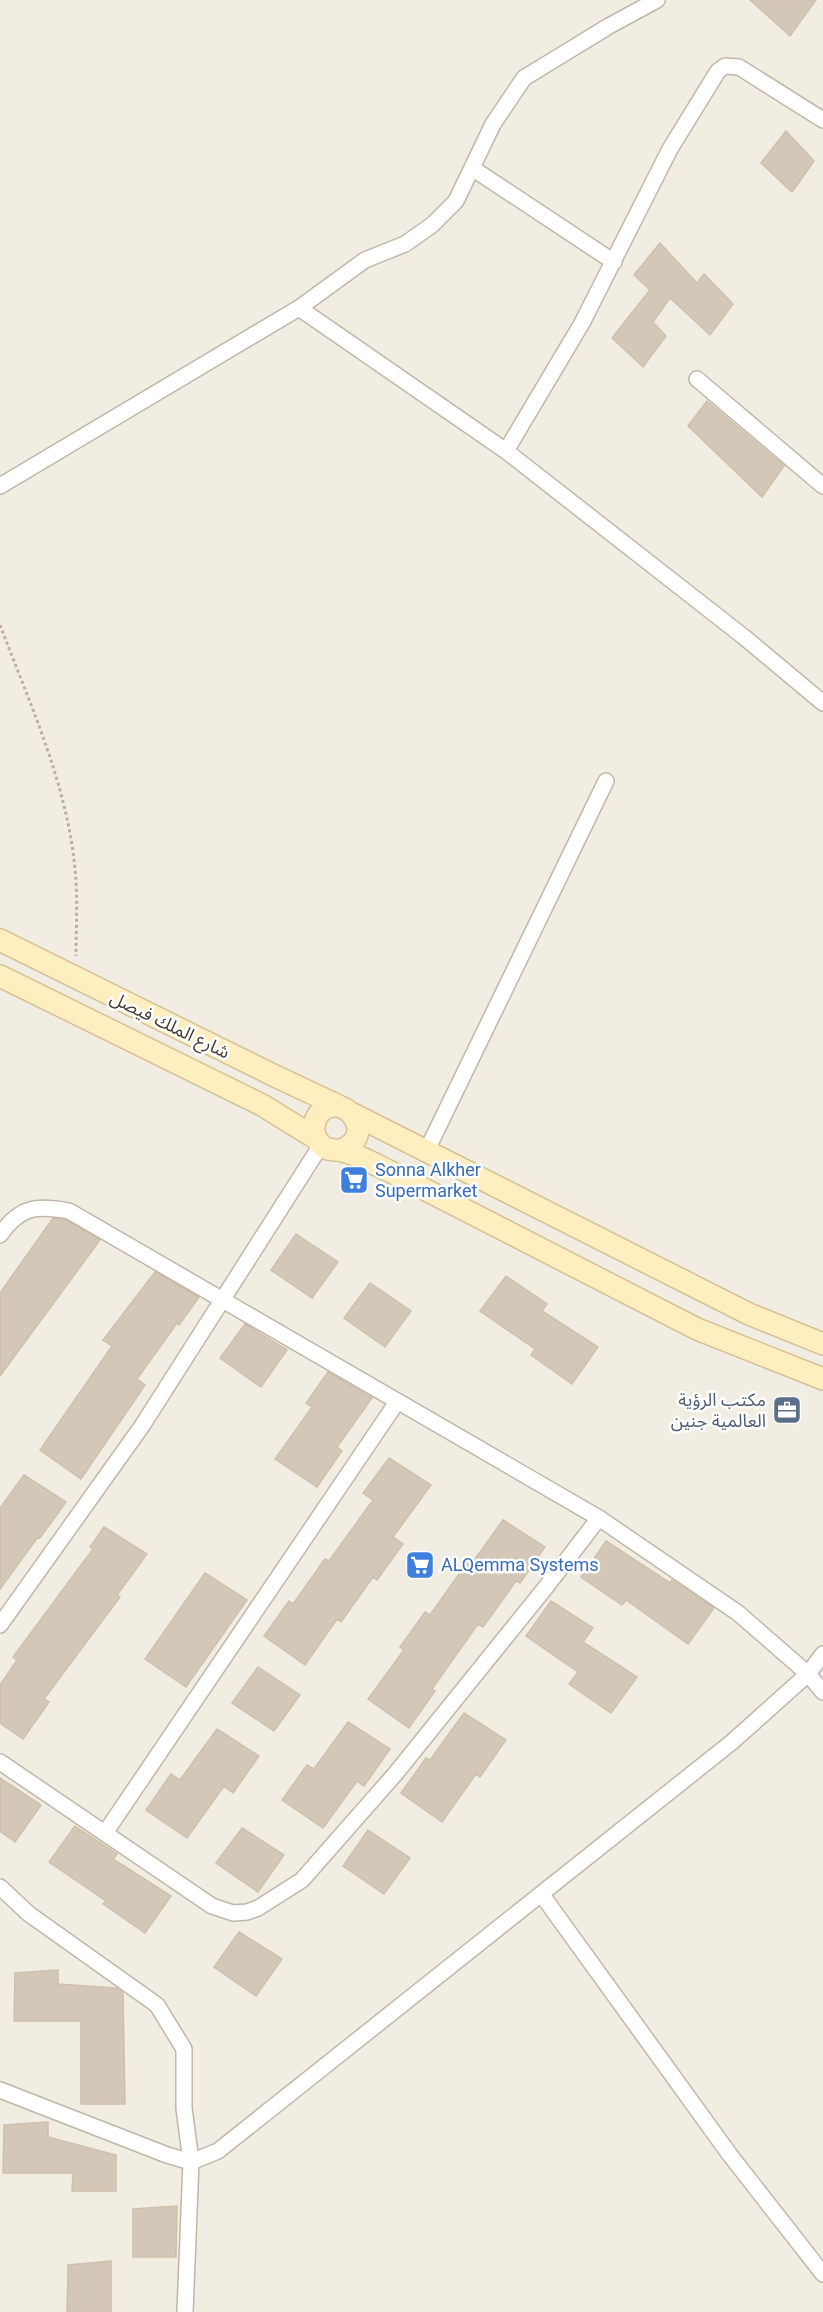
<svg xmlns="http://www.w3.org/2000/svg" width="823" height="2312" font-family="Roboto,'Noto Sans Arabic',sans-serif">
<rect width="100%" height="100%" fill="#f1ede3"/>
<!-- building -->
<path fill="#d3c8b8" stroke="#cec0ac" stroke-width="1.5" d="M750,0H816L790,36Z
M786,131L814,161L792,192L761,163Z
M660,243L697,283L704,274L733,304L710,335L670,298L653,322L666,336L643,367L612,338L650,290L634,275Z
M707,401L784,466L762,497L688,426Z
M53,1218L66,1220L100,1240L0,1376V1293Z
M296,1234L338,1262L312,1298L271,1270Z
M155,1272L199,1297L179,1325L177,1323L137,1379L145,1385L81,1479L40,1450L112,1346L103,1340Z
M506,1276L547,1304L542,1311L598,1347L572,1384L531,1355L535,1349L480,1311Z
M370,1283L411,1311L385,1347L344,1318Z
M245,1324L287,1350L261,1387L220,1358Z
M328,1372L372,1398L337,1447L342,1451L317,1487L275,1459L312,1407L306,1403Z
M389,1458L431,1485L393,1537L403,1544L377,1580L373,1577L341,1622L337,1619L305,1665L264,1636L289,1601L293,1604L325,1559L329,1561L373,1500L363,1493Z
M24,1475L66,1502L40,1538L38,1537L0,1589V1508Z
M503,1520L545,1547L520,1583L516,1581L483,1627L478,1624L432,1689L435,1691L409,1728L368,1699L404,1650L400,1647L425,1612L430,1615L467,1563L470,1566Z
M104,1527L147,1554L117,1595L120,1597L44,1699L49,1702L23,1739L0,1723V1685L17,1660L13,1657L93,1549L90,1547Z
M606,1541L670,1583L672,1580L714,1608L688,1644L626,1600L622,1605L581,1577Z
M205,1573L247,1600L186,1687L145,1659Z
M551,1601L593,1628L583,1642L637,1677L611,1713L569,1684L578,1672L526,1636Z
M258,1667L300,1695L274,1731L232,1703Z
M464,1713L506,1740L480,1777L476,1774L442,1822L401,1793L426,1758L430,1760Z
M348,1722L390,1749L364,1786L357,1781L323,1828L282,1800L307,1765L314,1769Z
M217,1729L259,1756L233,1793L224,1786L187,1838L146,1810L171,1774L180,1780Z
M0,1778L41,1805L15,1842L0,1831Z
M75,1826L117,1854L113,1859L171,1896L145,1933L103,1904L106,1901L49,1862Z
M242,1828L284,1855L258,1892L216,1863Z
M368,1830L410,1858L384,1894L343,1866Z
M239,1932L282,1959L256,1996L214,1967Z
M58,1970V1984L116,1988L123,1993L125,2104H81V2021H14L15,1973Z
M48,2122V2137L116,2155V2191H72L73,2173H3L4,2125Z
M177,2206L176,2257H133V2209Z
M111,2261V2312H67L68,2265Z"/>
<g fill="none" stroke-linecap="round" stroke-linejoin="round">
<!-- street casing -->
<g stroke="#c0b7a8" stroke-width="18">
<path id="street" d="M472,168L614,262
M299,308L506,451L744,637L823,703
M697,379L823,486
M506,451L582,323L670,149L718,71L725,66L739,67L823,120
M0,486L299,308L365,260L405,244L432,225L456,201L493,124L524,78L609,26L657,0
M426,1152L606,781
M0,1235C20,1206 37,1205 69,1211L599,1518L546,1587L396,1773L302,1880L258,1908L247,1912L233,1913L212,1906L0,1762
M599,1518L738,1613L808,1674L823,1692
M0,1625L142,1426L321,1145
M105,1833L397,1402
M0,1887L29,1914L157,2005L184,2049V2108L191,2162L185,2312
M542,1895L730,2155L823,2274
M0,2090L167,2155L191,2162L218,2151L732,1742L808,1674L823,1654"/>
</g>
<!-- secondary casing -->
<g stroke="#d5c294" stroke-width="24">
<path id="secondary" d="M0,940L275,1076L341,1107
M0,976L262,1105L317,1139
M353,1114L749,1314L823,1344
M342,1150C381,1132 339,1087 318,1115C314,1122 312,1130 316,1138C318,1142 321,1145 325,1148C332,1151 337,1149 343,1151C359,1155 376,1165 391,1172L697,1329L823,1379"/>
</g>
<!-- path -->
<path stroke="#bfb097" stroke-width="3" stroke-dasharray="3 3" stroke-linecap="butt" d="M0,625C30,704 67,784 75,869C78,897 76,927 76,956"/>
<!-- street -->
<use href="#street" stroke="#fff" stroke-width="15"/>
<!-- secondary -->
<use href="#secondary" stroke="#ffeec0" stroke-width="21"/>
</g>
<!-- icons -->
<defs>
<g id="supermarket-square" transform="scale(1.5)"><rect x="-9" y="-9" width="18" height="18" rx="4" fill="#3f7fe0" stroke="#fff"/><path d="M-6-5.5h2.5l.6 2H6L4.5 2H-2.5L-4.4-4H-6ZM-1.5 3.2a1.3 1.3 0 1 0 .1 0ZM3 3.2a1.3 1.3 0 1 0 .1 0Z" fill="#fff"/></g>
<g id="office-square" transform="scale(1.5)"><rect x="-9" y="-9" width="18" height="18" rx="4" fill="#5c6f8a" stroke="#fff"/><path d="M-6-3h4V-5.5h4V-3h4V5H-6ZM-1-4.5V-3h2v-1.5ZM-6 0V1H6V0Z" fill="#fff"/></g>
</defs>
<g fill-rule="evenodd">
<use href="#supermarket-square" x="354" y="1180"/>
<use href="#office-square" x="787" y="1410"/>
<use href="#supermarket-square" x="420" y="1565"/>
</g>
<g text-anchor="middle" stroke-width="5" stroke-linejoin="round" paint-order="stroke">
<!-- street labels -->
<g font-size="18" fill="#433c33" stroke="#fff">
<text transform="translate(170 1025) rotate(26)" y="6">شارع الملك فيصل</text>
</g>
<!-- shop labels -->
<g font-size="18" fill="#366cbe" stroke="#fff" text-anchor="start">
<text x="375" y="1176">Sonna Alkher<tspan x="375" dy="21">Supermarket</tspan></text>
<text x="441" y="1571">ALQemma Systems</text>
</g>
<!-- service labels -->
<g font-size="18" fill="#4e5e75" stroke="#fff" text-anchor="end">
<text x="766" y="1406">مكتب الرؤية<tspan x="766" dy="21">العالمية جنين</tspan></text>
</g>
</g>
</svg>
